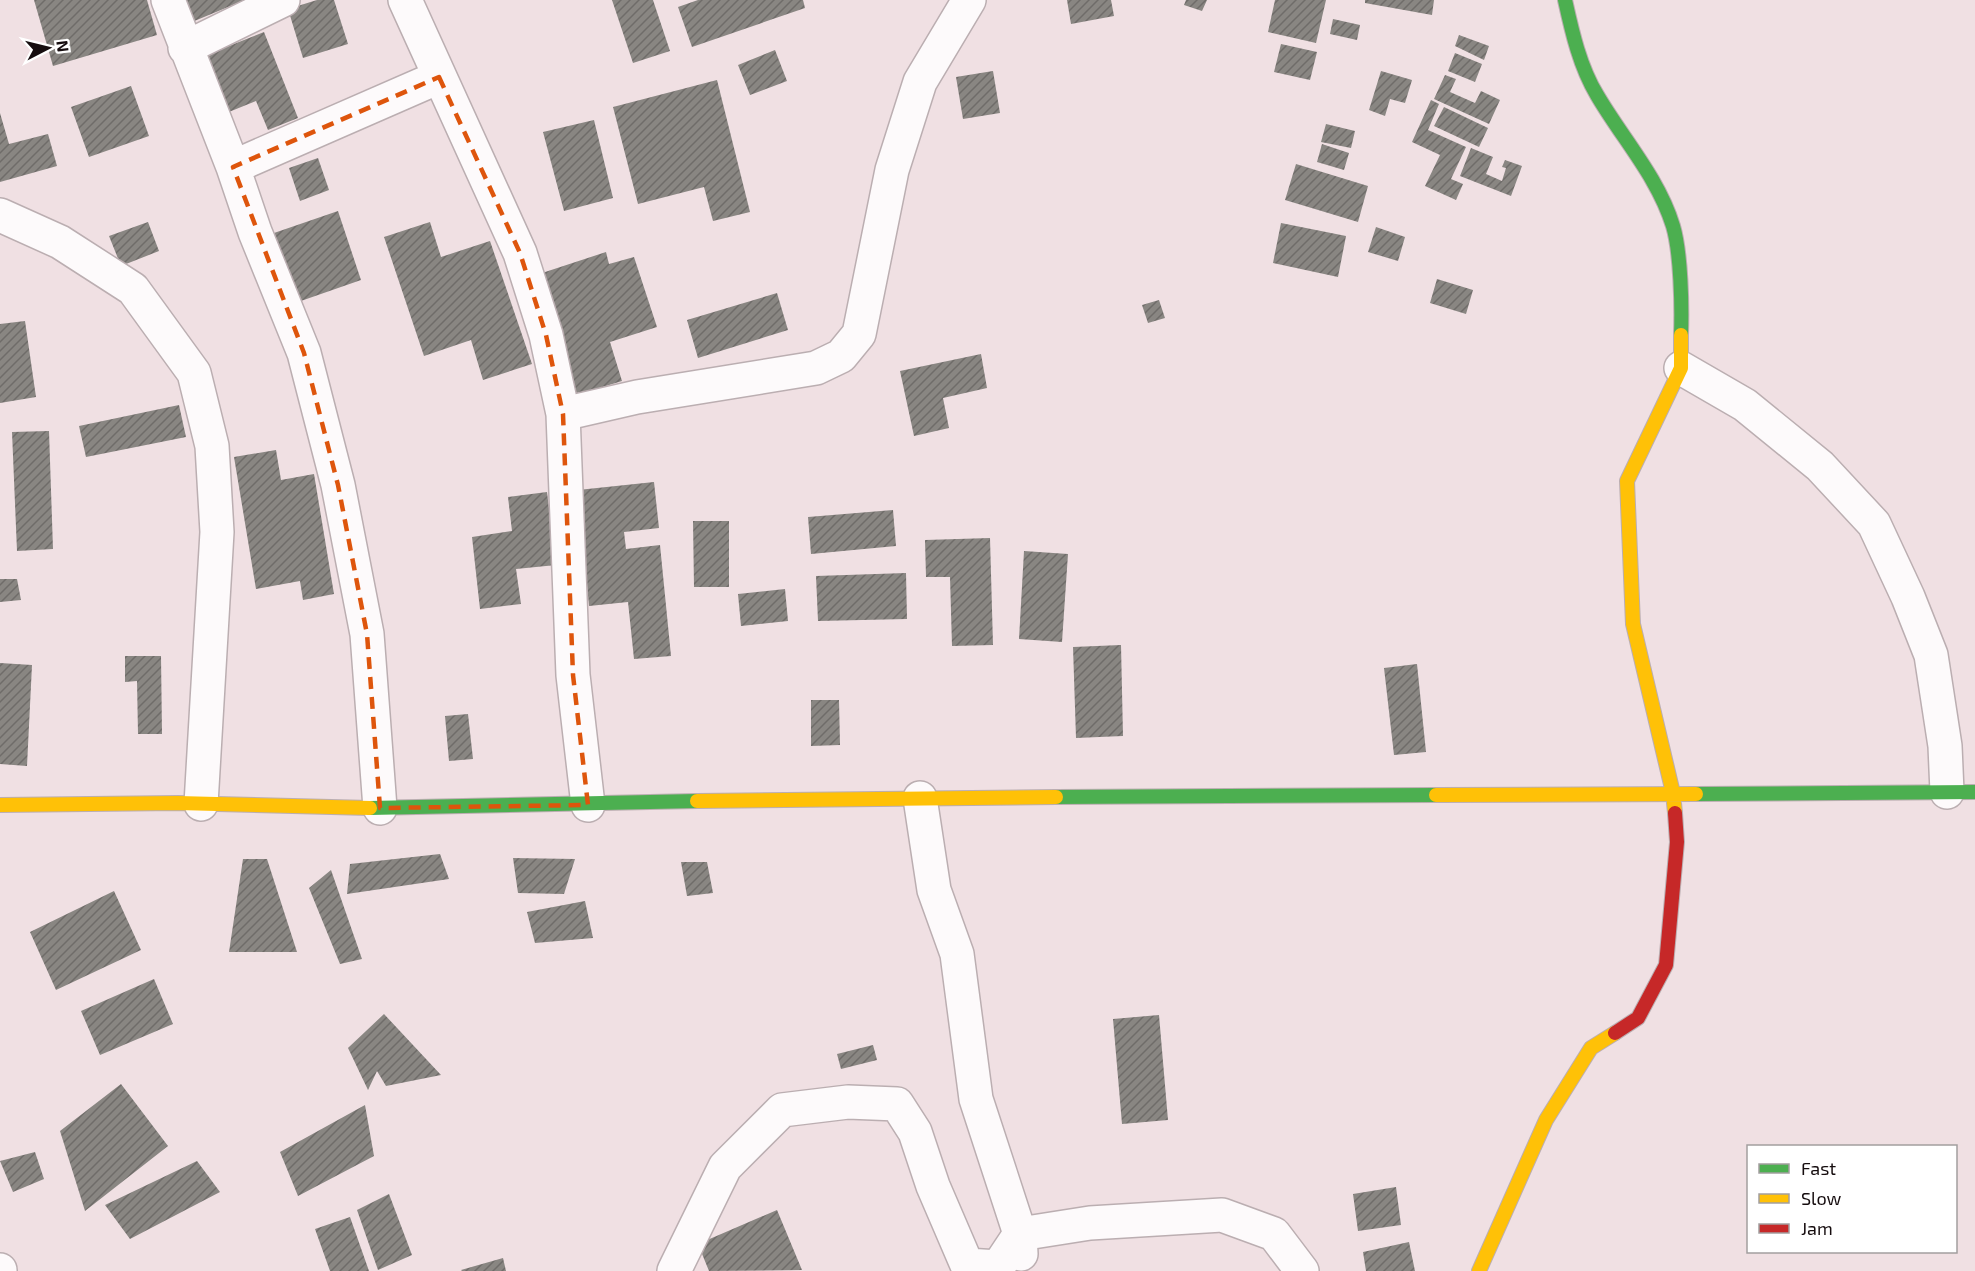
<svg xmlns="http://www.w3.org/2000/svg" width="1975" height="1271" font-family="'Exo 2',sans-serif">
<defs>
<pattern id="building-hatch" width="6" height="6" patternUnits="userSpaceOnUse" patternTransform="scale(1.5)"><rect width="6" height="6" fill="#898682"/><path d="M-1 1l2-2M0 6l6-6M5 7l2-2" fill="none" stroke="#6f6c69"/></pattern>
</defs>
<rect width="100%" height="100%" fill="#f0e0e3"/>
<!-- building -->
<path fill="url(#building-hatch)" d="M34,0H147L157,35L53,66Z
M183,0H245L192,22Z
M317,0H334L348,44L303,58L288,9Z
M612,0H653L670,51L633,63Z
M698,0H803L805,8L692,47L678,7Z
M1067,0H1111L1114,16L1071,24Z
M1186,0H1207L1202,11L1184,5Z
M1275,0H1326L1316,43L1268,32Z
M1365,0H1434L1432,15L1365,3Z
M1333,19L1360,25L1357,40L1330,34Z
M264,32L298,118L268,130L256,101L219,116L196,59Z
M1459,35L1489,46L1484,60L1455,46Z
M1281,44L1317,52L1310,80L1274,72Z
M775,50L787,81L750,95L738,65Z
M1455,53L1482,64L1475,82L1448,71Z
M993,71L1000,113L963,119L956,77Z
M1381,71L1412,80L1405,103L1390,99L1385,116L1369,110Z
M1445,75L1456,79L1450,92L1475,103L1481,91L1500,100L1489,124L1434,99Z
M717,80L750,212L713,221L704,187L638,204L613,107Z
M131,86L149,136L89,157L71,107Z
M1431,100L1439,104L1428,130L1466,147L1451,179L1463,184L1456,200L1425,186L1440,155L1412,142Z
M1444,107L1488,128L1479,147L1434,126Z
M0,113L9,144L48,134L57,166L0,182Z
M594,120L613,198L564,211L543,132Z
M1326,124L1355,131L1351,148L1321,142Z
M1322,144L1349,153L1344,170L1317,162Z
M1471,148L1493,157L1486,174L1502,181L1506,168L1502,167L1505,160L1522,166L1511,196L1460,176Z
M318,158L329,190L300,201L289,168Z
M1296,164L1368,186L1358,222L1285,200Z
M338,211L361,280L298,302L274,233Z
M148,222L159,251L121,266L109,236Z
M430,222L441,257L490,241L532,364L483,380L471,340L424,356L384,237Z
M1281,223L1346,236L1338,277L1273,263Z
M1376,227L1405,237L1398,261L1368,252Z
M606,252L609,264L634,257L657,327L610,342L622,381L577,395L539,274Z
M1437,279L1473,290L1466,314L1430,303Z
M777,293L788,330L698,358L687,320Z
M1159,300L1165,318L1148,323L1142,305Z
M25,321L36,397L0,403V324Z
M981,354L987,388L943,398L949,428L914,436L900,371Z
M179,405L186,437L86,457L79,426Z
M49,431L53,549L17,551L12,432Z
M276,450L281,480L314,474L334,594L303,600L300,581L256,589L234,457Z
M654,482L659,528L624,532L626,549L660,545L671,656L634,659L628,602L589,606L578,490Z
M547,492L556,565L516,569L521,604L480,609L472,537L512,531L508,497Z
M893,510L896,546L811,554L808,517Z
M693,521H729V587H694Z
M990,538L993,645L952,646L950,577H926L925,540Z
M1024,551L1068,554L1062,642L1019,639Z
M906,573L907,619L818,621L816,576Z
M0,579H17L21,600L0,602Z
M785,589L788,621L741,626L738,594Z
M1121,645L1123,736L1076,738L1073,647Z
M125,656H161L162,734H138L137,681L125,682Z
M0,663L32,665L27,766L0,764Z
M1417,664L1426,752L1394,755L1384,668Z
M811,700H839L840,745L811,746Z
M468,714L473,759L449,761L445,716Z
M440,854L449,879L347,894L350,864Z
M513,858L575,859L564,894L518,893Z
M243,859H267L297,952H229Z
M681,862H707L713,893L687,896Z
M331,870L362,959L340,964L309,888Z
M114,891L141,950L56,990L30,932Z
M585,901L593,938L535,943L527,912Z
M154,979L173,1024L100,1055L81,1011Z
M384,1014L441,1075L386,1086L377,1071L368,1090L348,1048Z
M1159,1015L1168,1120L1122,1124L1113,1019Z
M873,1045L877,1060L841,1069L837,1054Z
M121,1084L168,1146L85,1211L60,1131Z
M365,1105L374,1156L298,1196L280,1152Z
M35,1152L44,1179L13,1192L0,1161Z
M197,1161L220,1192L130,1239L105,1205Z
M1396,1187L1401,1225L1358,1231L1353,1194Z
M389,1194L412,1255L378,1270L357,1210Z
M777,1210L802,1270L709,1271L698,1244Z
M350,1217L369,1271H330L315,1229Z
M1409,1242L1415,1271H1366L1363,1252Z
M503,1258L506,1271H462L461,1270Z"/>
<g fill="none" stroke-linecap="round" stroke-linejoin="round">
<!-- street casing -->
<g stroke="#bbaeb1" stroke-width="36">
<path id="street" d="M168,0L233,167L255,232L304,353L338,485L367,634L380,808
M405,0L520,253L546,335L563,414L573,675L588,805
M185,48L283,0
M233,167L439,77
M0,215L60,242L133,289L194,373L212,446L217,532L201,804
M1681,368L1745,405L1820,466L1874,524L1908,597L1931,655L1945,746L1947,792
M563,414L637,397L816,368L841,356L859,334L892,170L920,82L969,0
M920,798L934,890L957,954L976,1099L1020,1234L1021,1254
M0,1270V1271
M674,1271L725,1167L782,1110L848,1102L897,1104L915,1132L933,1186L967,1265L998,1267L1020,1234L1090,1223L1222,1215L1274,1234L1302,1271"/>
</g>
<!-- fast casing -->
<g stroke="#bbaeb1" stroke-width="16">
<path id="fast" d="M1565,0C1572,32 1580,67 1597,95C1622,138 1658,177 1673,226C1681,253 1682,306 1681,335
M1696,794L1975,792
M1056,797L1436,795
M370,808L697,801"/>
</g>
<!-- slow casing -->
<g stroke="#bbaeb1" stroke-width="16">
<path id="slow" d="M1436,795L1696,794
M697,801L1056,797
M0,805L178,803L370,808
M1675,813L1673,793L1633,624L1627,481L1681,368V335
M1479,1271L1546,1120L1591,1048L1615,1033"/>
</g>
<!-- jam casing -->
<g stroke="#bbaeb1" stroke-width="16">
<path id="jam" d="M1615,1033L1638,1018L1666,965L1677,842L1675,813"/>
</g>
<!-- street -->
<use href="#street" stroke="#fdfafb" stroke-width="33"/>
<!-- fast -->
<use href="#fast" stroke="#4caf50" stroke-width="14"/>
<!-- slow -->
<use href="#slow" stroke="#ffc107" stroke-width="14"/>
<!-- jam -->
<use href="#jam" stroke="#c62828" stroke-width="14"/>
</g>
<!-- marked area -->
<path fill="none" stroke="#de550c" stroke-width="4.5" stroke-dasharray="12 8" stroke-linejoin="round" d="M439,77L520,253L546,335L563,414L573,675L588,805L380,808L367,634L338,485L304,353L233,167Z"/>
<!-- legend -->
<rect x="1747" y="1145" width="210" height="108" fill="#ffffff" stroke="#a29e9f" stroke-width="1.5"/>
<rect x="1759" y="1164" width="30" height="9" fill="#4caf50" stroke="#a29e9f" stroke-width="1.5"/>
<text x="1801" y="1175" font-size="18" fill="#160d0f">Fast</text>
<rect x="1759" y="1194" width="30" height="9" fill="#ffc107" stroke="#a29e9f" stroke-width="1.5"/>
<text x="1801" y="1205" font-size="18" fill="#160d0f">Slow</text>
<rect x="1759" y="1224" width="30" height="9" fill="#c62828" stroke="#a29e9f" stroke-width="1.5"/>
<text x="1801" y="1235" font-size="18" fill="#160d0f">Jam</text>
<!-- north arrow -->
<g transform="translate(48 48) rotate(83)" stroke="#ffffff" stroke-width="4.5" paint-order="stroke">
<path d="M0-4.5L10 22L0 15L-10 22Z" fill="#160d0f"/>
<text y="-9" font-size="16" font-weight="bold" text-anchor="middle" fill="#160d0f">N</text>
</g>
</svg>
